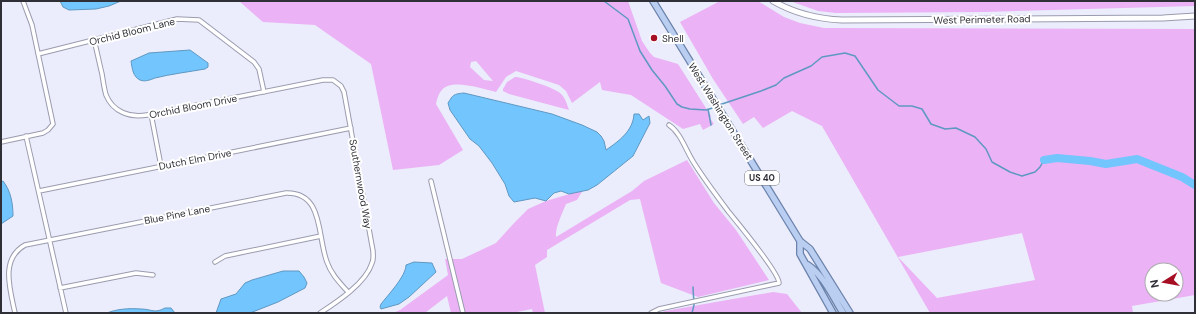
<svg xmlns="http://www.w3.org/2000/svg" width="1196" height="314" font-family="'DM Sans',sans-serif">
<rect width="100%" height="100%" fill="#ebedfc"/>
<!-- green -->
<path fill="#ebb2f5" fill-rule="evenodd" d="M239,1H628L642,41L650,53L654,57L678,64L711,116L710,118L714,124L703,130L700,124L683,129L631,95L602,90L600,82L572,103L566,91L559,85L516,71L506,77L496,92C483,89 451,78 442,90C438,94 437,100 436,104L463,150L439,165L393,170L371,64L315,25L263,22ZM476,61L493,81L484,80L470,67L471,62Z
M720,1H758L784,17L800,23L824,28L1195,29V295L1132,306L1133,313H930L822,126L792,111L763,128L754,117L743,124L713,79L680,22ZM1022,233L1035,280L937,298L898,257ZM1152,270H1176V294H1152Z
M790,1H1195V6L983,12L836,13L818,11Z
M515,77C522,77 555,88 560,93C565,97 567,104 569,110L509,94L503,91V89L507,82Z
M687,160L714,203L736,230L769,280L698,297L661,283L640,199L630,200L547,250V257L535,265L545,313H533L532,309L512,313H451L447,296L425,313H393L400,310L448,275L445,259H462L496,243L516,221L528,209L546,201L583,190L577,200L566,204C562,214 555,228 556,237L632,191L644,181Z
M773,292L787,294L802,313H660L665,311Z"/>
<!-- water -->
<path fill="#73c5fd" stroke="#5f98c2" d="M60,1H121L109,6L96,9L69,10L63,7Z
M190,50L208,63V67L205,69C188,72 171,74 155,78C150,80 145,82 140,80C133,77 132,68 131,61L149,53Z
M464,93L552,114L582,125L597,132L601,136L604,141L606,150C619,141 633,131 634,114H639L643,120L649,116L650,123L633,156L597,185L588,190L569,194L561,191L554,193L546,201L535,198L514,202L509,196L505,184L492,163L479,146L470,139L450,110L448,103C453,95 453,94 464,93Z
M3,181C11,191 13,204 13,216L1,224V182Z
M414,262L432,263L436,272L409,297L399,304L381,309L380,307L381,304C388,295 406,276 406,265Z
M283,271H299L304,277L307,283L305,288L278,302L250,313H216L221,299L236,294L245,283L252,280Z
M165,308H171L175,313H107C116,309 130,308 141,309C152,309 154,314 165,308Z"/>
<g fill="none" stroke-linecap="round" stroke-linejoin="round">
<!-- stream -->
<path stroke="#5f98c2" stroke-width="1.5" d="M604,1L628,19L640,51L652,70L665,86L677,104L682,107L690,109L706,110L716,107
M719,105L761,91L776,85L784,78L811,66L822,57L845,53L855,56L878,90L899,106H912L922,109L931,124L945,129L956,128L975,137L986,149L992,162L1010,172L1022,176L1035,172L1040,167L1044,160
M708,109L711,125
M692,313L694,305L693,287"/>
<!-- river -->
<path stroke="#73c5fd" stroke-width="8" d="M1044,160L1057,158L1090,161L1106,164L1137,159L1182,177L1195,185"/>
<!-- street casing -->
<g stroke="#9a9cae" stroke-width="5.5">
<path id="street" d="M94,40C97,51 99,62 102,74C103,80 104,88 106,95C113,112 130,118 147,115L323,80H333L341,86L344,92L373,251C373,255 374,259 372,263C366,283 337,302 320,313
M38,54L177,19L199,20L254,62L259,69L264,92
M151,114L161,166
M26,136L66,313
M1,142L43,133L48,130L53,124L32,25L23,1
M431,181L463,313
M39,191L351,128
M215,262L225,256L321,236
M60,288L136,273L153,275
M15,313C10,289 0,259 25,245L286,193C324,192 317,236 327,262C331,274 340,283 348,292
M651,313L659,309L779,283C779,273 737,222 728,211C716,195 704,179 694,163C686,151 681,133 669,125"/>
</g>
<!-- secondary casing -->
<g stroke="#9a9cae" stroke-width="7">
<path id="secondary" d="M773,1C794,13 819,19 842,20L1163,18L1195,16"/>
</g>
<!-- primary casing -->
<g stroke="#6b82aa" stroke-width="8">
<path id="primary" d="M653,1L800,241L810,249L850,313
M800,241V254L833,313
M808,265C824,276 833,297 843,313"/>
</g>
<!-- street -->
<use href="#street" stroke="#fff" stroke-width="3.5"/>
<!-- secondary -->
<use href="#secondary" stroke="#fff" stroke-width="5"/>
<!-- primary -->
<use href="#primary" stroke="#b9cef1" stroke-width="5.5"/>
</g>
<!-- markers -->
<circle fill="#a60e24" stroke="#fff" stroke-width="1.5" cx="654" cy="38" r="4"/>
<g text-anchor="middle" stroke-width="4" stroke-linejoin="round" paint-order="stroke">
<!-- shield labels -->
<rect fill="#fff" stroke="#6d6e73" stroke-width="1" x="745" y="171" width="34" height="14" rx="3"/>
<g font-size="9" font-weight="bold" fill="#2f3037">
<text x="762" y="181">US 40</text>
</g>
<!-- street labels -->
<g font-size="10" fill="#2f3037" stroke="#fff">
<text transform="translate(982 19) rotate(-1)" y="4">West Perimeter Road</text>
<text transform="translate(132 31) rotate(-14)" y="4">Orchid Bloom Lane</text>
<text transform="translate(193 106) rotate(-11)" y="4">Orchid Bloom Drive</text>
<text transform="translate(721 111) rotate(58)" y="4">West Washington Street</text>
<text transform="translate(195 159) rotate(-11)" y="4">Dutch Elm Drive</text>
<text transform="translate(361 184) rotate(80)" y="4">Southernwood Way</text>
<text transform="translate(177 214) rotate(-11)" y="4">Blue Pine Lane</text>
</g>
<!-- poi labels -->
<g font-size="10" fill="#2f3037" stroke="#fff" text-anchor="start">
<text x="662" y="42">Shell</text>
</g>
</g>
<!-- border -->
<rect width="1196" height="314" fill="none" stroke="#2f3037" stroke-width="4"/>
<!-- north arrow -->
<g transform="translate(1164 282) rotate(259)"><circle r="19" fill="#ffffff" stroke="#acacaf"/>
<path d="M0-3L7 15L0 10L-7 15Z" fill="#a60e24"/>
<text y="-6" font-size="11" font-weight="bold" text-anchor="middle" fill="#2f3037">N</text>
</g>
</svg>
